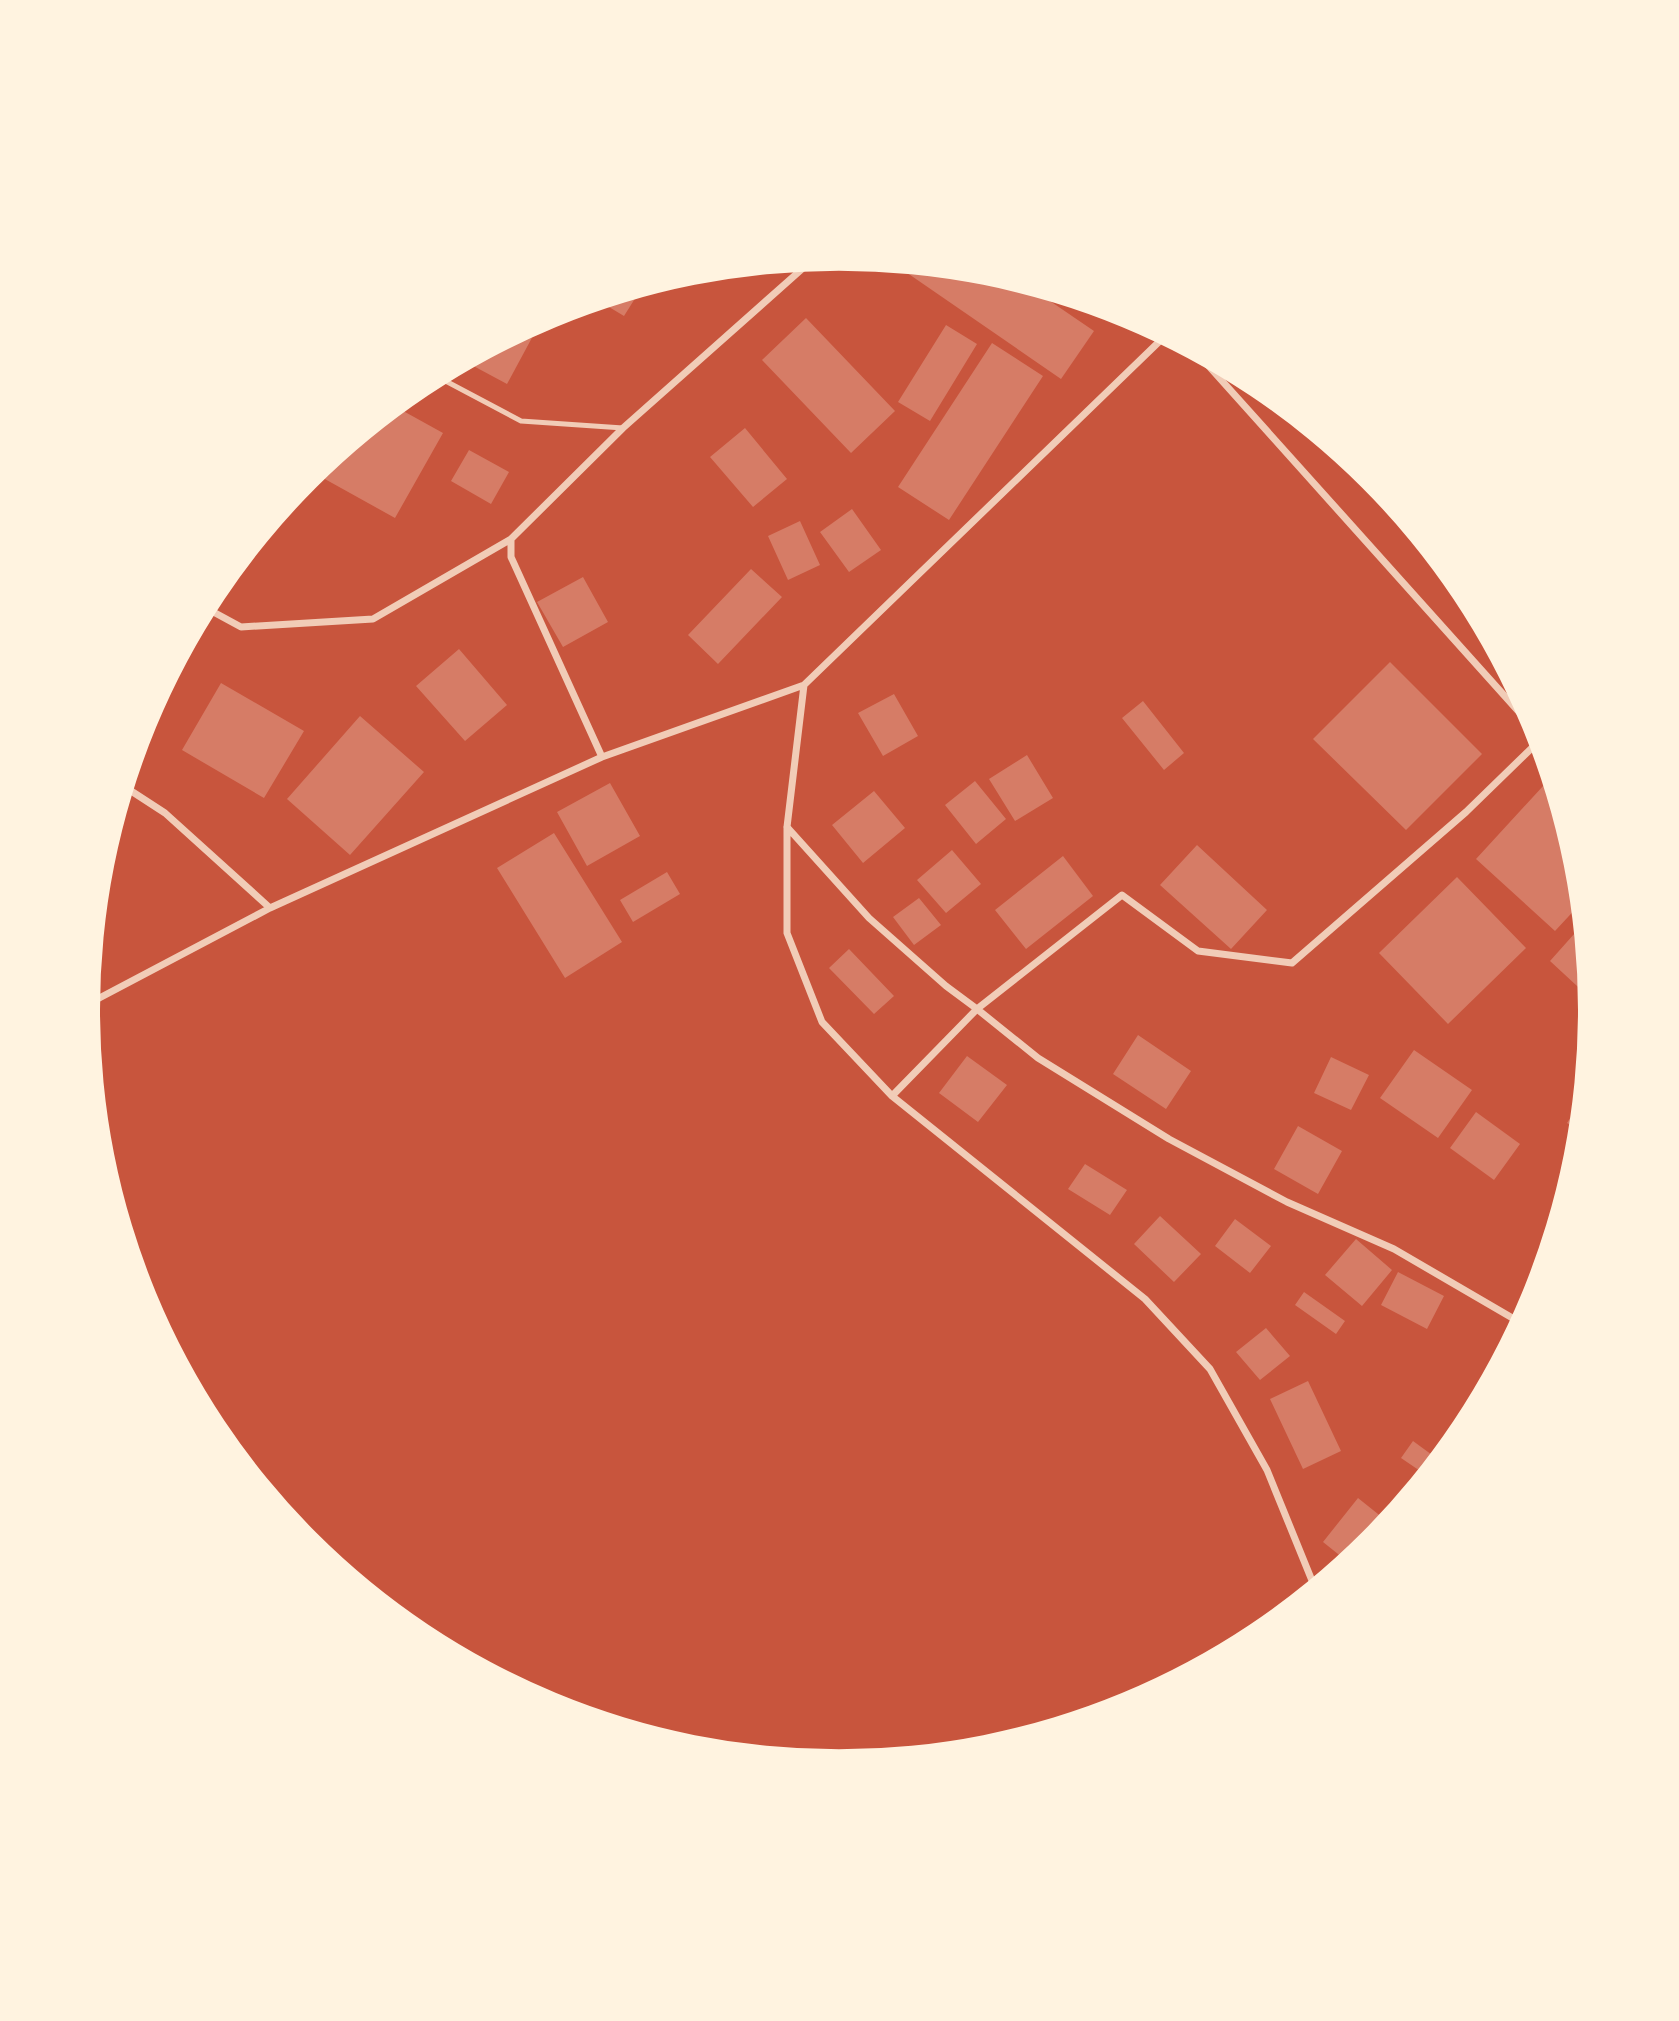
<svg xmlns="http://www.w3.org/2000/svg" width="1679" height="2021" font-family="'Work Sans',sans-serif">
<rect width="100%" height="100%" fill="#c8553d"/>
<!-- building -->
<path fill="#d67c66" d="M903,265L987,273L1028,286L1094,331L1061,379L900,268Z
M641,289L624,316L599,301L623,294Z
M806,318L895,411L851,453L762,360Z
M541,321L507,384L466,362Z
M946,325L977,344L930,421L898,402Z
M992,343L1043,376L949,520L898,487Z
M396,407L443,433L395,518L314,473Z
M745,428L787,479L753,507L710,457Z
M469,450L509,472L491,504L451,481Z
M852,509L881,550L849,572L820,532Z
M800,521L820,565L788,580L768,536Z
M751,569L782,597L718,664L688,635Z
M583,577L608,622L563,647L537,602Z
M459,649L507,705L465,741L416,686Z
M1390,662L1482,754L1406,830L1313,739Z
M221,683L304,731L264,798L182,750Z
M894,694L918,736L883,756L858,713Z
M1143,701L1184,753L1164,770L1122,718Z
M360,716L424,772L350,855L287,799Z
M1027,755L1053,798L1015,821L989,779Z
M975,781L1006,819L976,844L945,805Z
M610,783L640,836L587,866L557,812Z
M1544,785L1557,797L1577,864L1581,903L1555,931L1476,859Z
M874,791L905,828L863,863L832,825Z
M554,833L622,942L565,978L497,868Z
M1197,845L1267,910L1231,949L1160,885Z
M952,850L981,884L946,913L917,880Z
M1063,856L1093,896L1026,949L995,910Z
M667,872L680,894L633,922L620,900Z
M1457,877L1526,948L1448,1024L1379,953Z
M919,898L941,925L914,945L893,917Z
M1583,924L1590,998L1550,961Z
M849,949L894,996L874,1014L829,968Z
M1138,1035L1191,1071L1166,1109L1113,1074Z
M1414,1050L1472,1090L1438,1138L1380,1098Z
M967,1056L1007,1085L978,1122L939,1093Z
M1331,1057L1369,1075L1351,1110L1314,1093Z
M1583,1098L1581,1114L1580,1131L1567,1123Z
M1476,1112L1520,1144L1494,1180L1450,1148Z
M1298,1126L1342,1151L1318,1194L1274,1169Z
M1085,1164L1127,1190L1110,1215L1068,1189Z
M1160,1216L1201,1254L1174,1282L1134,1244Z
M1235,1219L1271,1246L1250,1273L1215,1246Z
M1356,1239L1392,1270L1362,1306L1325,1275Z
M1398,1272L1444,1296L1427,1329L1381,1305Z
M1304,1292L1345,1321L1336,1334L1295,1305Z
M1266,1328L1290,1356L1260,1380L1236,1352Z
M1308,1381L1341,1451L1303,1469L1270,1399Z
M1413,1441L1439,1460L1426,1475L1401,1458Z
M1358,1498L1388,1522L1371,1543L1348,1562L1323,1542Z"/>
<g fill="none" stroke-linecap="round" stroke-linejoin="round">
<!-- service -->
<path stroke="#f1ccb7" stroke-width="5" d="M438,377L521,421L623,428"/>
<!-- minor -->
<path stroke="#f1ccb7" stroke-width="7" d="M1165,336L804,685L787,827V933L822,1022L892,1096L1145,1299L1210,1369L1267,1470L1315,1588
M1197,353L1537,732
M206,608L241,627L373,619L511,539
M602,757L511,557V539L623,428L811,261
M125,787L165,813L270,908
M787,827L869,918L946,986L977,1009L1038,1058L1169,1139L1287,1202L1394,1249L1521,1323
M88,1004L270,908L602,757L804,685
M892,1096L977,1009L1122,895L1198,951L1292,963L1466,812L1540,740"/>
<!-- rail -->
<path stroke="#e9b49f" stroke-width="5" d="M1337,451L1428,548"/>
</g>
<!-- crop -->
<path d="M0 0H1679V2021H0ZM100 1010a739 739 0 1 1 1478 0a739 739 0 1 1-1478 0Z" fill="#fff3e0" fill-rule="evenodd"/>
</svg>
